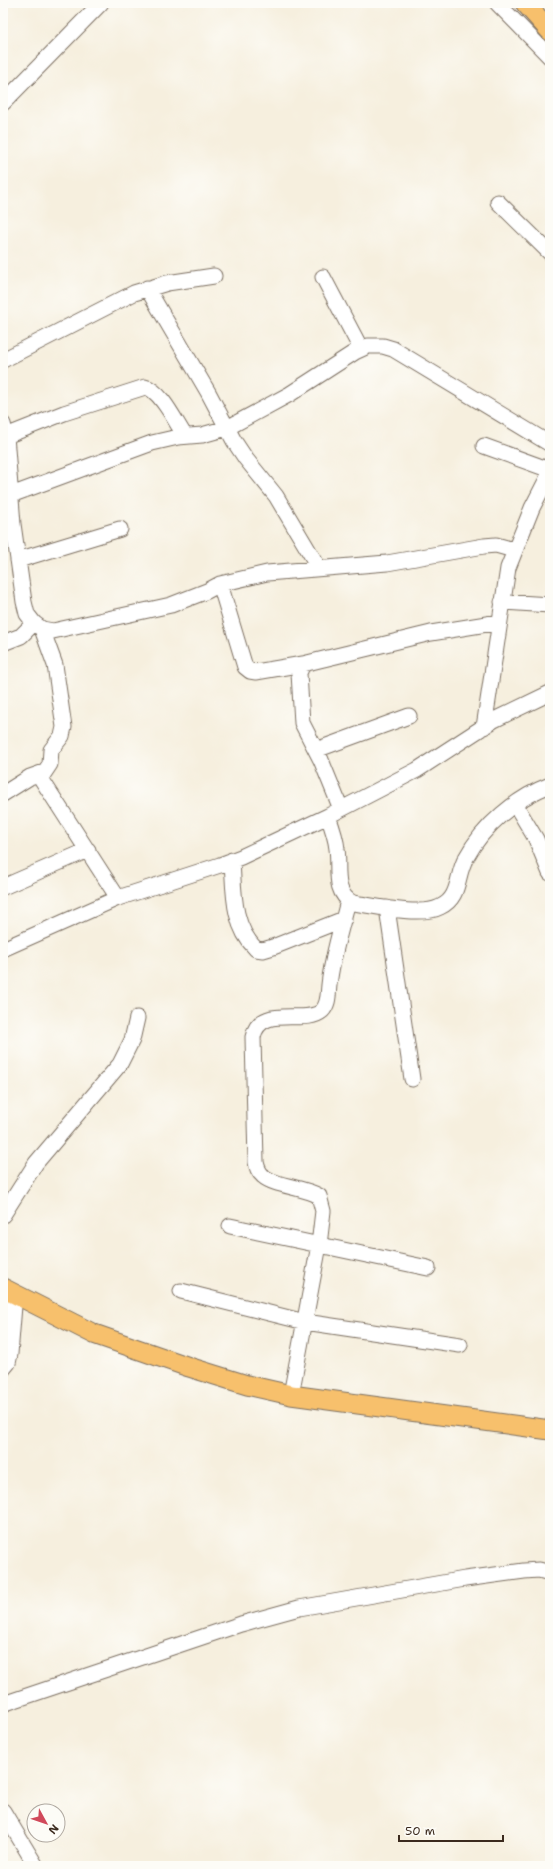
<svg xmlns="http://www.w3.org/2000/svg" width="553" height="1869" font-family="'Shantell Sans',sans-serif">
<rect width="100%" height="100%" fill="#fdfcf7"/>
<filter id="ink" filterUnits="userSpaceOnUse"><feTurbulence type="fractalNoise" baseFrequency=".025" numOctaves="2"/><feDisplacementMap in="SourceGraphic" scale="8" xChannelSelector="R" yChannelSelector="G"/><feConvolveMatrix kernelMatrix="1 2 1 2 8 2 1 2 1" color-interpolation-filters="sRGB"/></filter>
<filter id="wash" filterUnits="userSpaceOnUse"><feTurbulence type="fractalNoise" baseFrequency=".012" numOctaves="4" result="noise"/><feDisplacementMap in="SourceGraphic" scale="16" xChannelSelector="R" yChannelSelector="G"/><feGaussianBlur stdDeviation="0.9" result="paint"/><feColorMatrix in="noise" values="0 0 0 0 0 0 0 0 0 0 0 0 0 0 0 0 0 1.4 0 .05"/><feComposite in="paint" operator="in"/></filter>
<g filter="url(#wash)">
<rect width="100%" height="100%" fill="#f6efde"/>
</g>
<g filter="url(#ink)">
<g fill="none" stroke-linecap="round" stroke-linejoin="round">
<!-- minor casing -->
<g stroke="#7c6f61" stroke-width="17">
<path id="minor" d="M497,3L550,57
M3,103L101,3
M498,202L550,253
M323,277L361,349
M147,288L208,392L234,441L246,459L276,496L319,568
M3,360L134,293L167,283L214,276
M3,424L6,436L13,524L24,602L27,614L34,623L42,629L53,631L171,605L207,591L220,584L267,573L387,563L484,546L496,545L514,550
M6,436L64,413L145,387C161,390 176,423 185,436
M484,446L550,470
M11,495L152,443L178,437L202,435L227,428L290,394L355,352L368,346H383L393,349L550,444
M18,560L120,529
M220,584L245,667L250,671L256,672L303,664
M502,602L550,605
M42,629L55,665L64,727L62,736L51,750L50,764L42,776V780L118,898
M3,643L21,636L34,623
M484,727L508,568L532,508L550,473
M316,750L409,716
M3,794L30,777L44,772
M515,804L536,839L550,873
M341,809L321,760L302,723L299,673L303,664L431,633L499,622
M328,816C332,827 336,838 337,849C340,868 332,892 353,903C375,906 421,917 440,907C461,898 456,874 466,858C483,826 516,798 550,785
M232,860C234,891 232,926 256,949L263,950L273,947L344,919
M3,887L88,850
M387,908L412,1079
M3,949L118,898L220,865L241,857L328,816L417,770L494,720L550,693
M3,1215L36,1163L120,1064L132,1040L137,1018
M230,1226L428,1268
M181,1291L305,1322L460,1345
M3,1369L8,1363L10,1354L15,1294
M291,1395L319,1245L323,1211L319,1196C303,1187 274,1186 263,1176C258,1172 257,1167 256,1162L253,1037C260,1003 305,1026 322,1011C329,1004 328,994 329,985C332,957 341,929 348,901
M3,1704L241,1624L299,1608L465,1579L524,1571L539,1570L550,1573
M3,1811L36,1866"/>
</g>
<!-- major casing -->
<g stroke="#7c6f61" stroke-width="21">
<path id="major" d="M525,3L550,31
M3,1288L94,1334L189,1367L247,1385L291,1395L550,1430"/>
</g>
<!-- minor -->
<use href="#minor" stroke="#fff" stroke-width="15"/>
<!-- major -->
<use href="#major" stroke="#f7c06c" stroke-width="19"/>
</g>
</g>
<!-- margin -->
<rect width="553" height="1869" fill="none" stroke="#fdfcf7" stroke-width="16"/>
<!-- north arrow -->
<g transform="translate(46 1823) rotate(130)"><circle r="19" fill="#fdfcf7" stroke="#afa8a0"/>
<path d="M0-3L7 15L0 10L-7 15Z" fill="#d1495b"/>
<text y="-6" font-size="11" font-weight="bold" text-anchor="middle" fill="#3b2a1e">N</text>
</g>
<!-- scale -->
<path d="M399 1835v6h104v-6" fill="none" stroke="#3b2a1e" stroke-width="2"/>
<text x="405" y="1835" font-size="12" fill="#3b2a1e" stroke="#fdfcf7" stroke-width="3" paint-order="stroke">50 m</text>
</svg>
